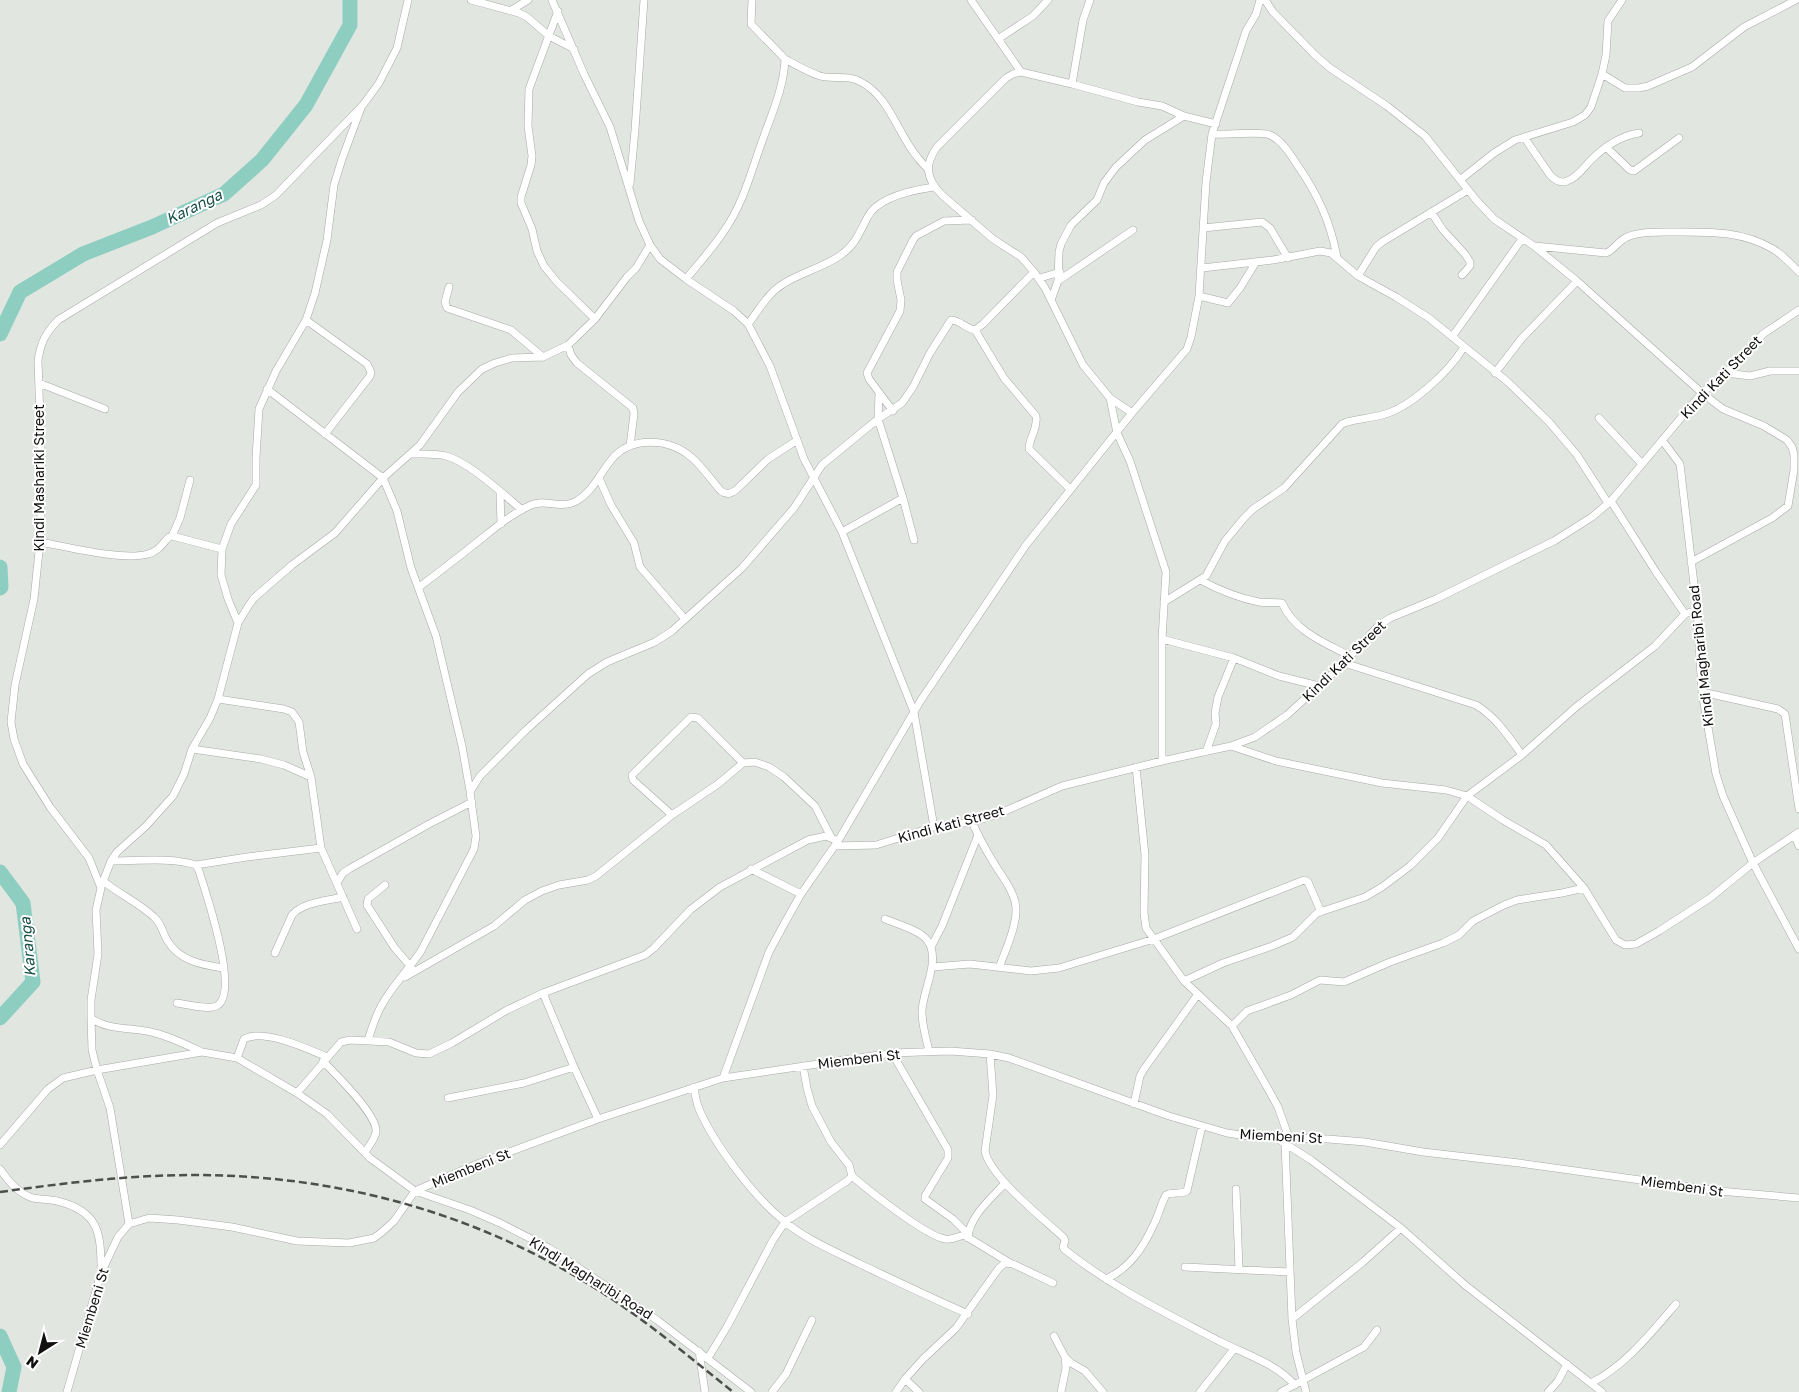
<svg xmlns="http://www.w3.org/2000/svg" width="1799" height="1392" font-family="'Golos Text',sans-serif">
<rect width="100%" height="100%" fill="#e1e6e0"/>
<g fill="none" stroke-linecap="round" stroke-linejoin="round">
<!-- river -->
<path stroke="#8ecec1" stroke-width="15" d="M0,334L20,292L83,254L152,227L224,194L262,160L306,105L350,25V0
M0,567L1,587L0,588
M0,872L23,903L33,982L0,1018
M0,1336L14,1367L9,1392"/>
<!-- minor casing -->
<g stroke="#a6aaa5" stroke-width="8">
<path id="minor" d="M471,0L519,13L527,17L549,36L574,49
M552,0L584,74L610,127L639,221L650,245L660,259L686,279L734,311L748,324L770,366L804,459L842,532L914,712L934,827
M971,0L1021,72
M1265,0L1273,12L1315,55L1330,68L1387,106L1425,136L1477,201L1494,219L1534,246L1577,281L1702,393L1723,409L1764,426L1787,440L1792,447L1794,455V470L1788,506L1772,518L1691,562
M510,11L528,0
M558,11L529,89L528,126L532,156L531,165L521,197V203L532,229L537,251L544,266L557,282L595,319
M998,39L1033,16L1048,0
M785,59C796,65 808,72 820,76C833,80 848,74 861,82C890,97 898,135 918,158C921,162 925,166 928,169
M1602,74L1625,88H1639L1648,86L1692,67L1744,27L1796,0
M1072,84L1083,20L1090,0
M1212,134C1225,135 1261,131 1270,135C1281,140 1289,152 1296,163C1317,193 1330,220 1337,257
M1524,137L1550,175C1554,179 1561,184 1567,181C1577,178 1584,167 1591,160C1605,146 1620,136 1639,133
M1606,147L1630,170L1634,171L1679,138
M1460,180L1494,153L1515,140L1573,122L1585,115L1591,107L1602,74L1606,55L1608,21L1622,0
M630,184L635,130L644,0
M1431,212L1443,230L1465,254L1470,262V266L1462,275
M1203,228L1262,222L1270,228L1288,258
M1535,246L1606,253C1614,250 1618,241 1627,237C1641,231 1660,232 1676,232C1710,232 1742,231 1773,249C1783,255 1791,264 1799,272
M1202,268L1273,260L1320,251L1331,253L1358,276L1396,297L1429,318L1508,382L1549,422L1577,455L1608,503
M1358,276L1376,247L1382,242L1468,190
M1040,278L1060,272
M686,279C699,263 713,248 724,231C744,203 752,168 764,136C773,111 784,86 785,59L751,24L752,0
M1058,281L1133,230
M449,287L445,302L447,308L511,330L543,357
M1199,296L1228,303L1240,288L1256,262
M1051,300L1058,281L1059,252L1061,244L1071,225L1097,200L1104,183L1116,167L1145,140L1184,116
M306,320L367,364L371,372L370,376L325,434
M748,324C759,310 768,293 783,284C800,273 821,268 838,257C854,247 859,234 867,218C877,197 913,190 934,187
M975,330L1004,378L1036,416C1038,430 1029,437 1029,449L1070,489
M1452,337L1522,239
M568,345L571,355L577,363L633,408L634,414L630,446
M1495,373L1522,338L1577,281
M1726,373L1750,376L1770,371H1799
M39,383L105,409
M267,389L383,478L397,511L411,568L436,636L462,746L470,791
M879,394L878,419L903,498L914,540
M1110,398L1132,413
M893,411L869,379L867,373L900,311L901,300L897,280V272L913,240L916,236L944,221L972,220
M1599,418L1642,464
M1662,440L1680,464L1697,610L1702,692L1716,774L1723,796L1753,863L1799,949
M411,454C423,454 435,453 446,456C469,462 503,494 522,510
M599,478L611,505L634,543L640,567L685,619
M500,492L501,524
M1611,501L1656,572L1685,614
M842,532L903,498
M172,536L180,518L190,480
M40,542C67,547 124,561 148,554C158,552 163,543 169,537L172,536L222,549
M1200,580C1219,590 1238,598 1259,602C1267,603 1275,602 1282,603C1294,631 1325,643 1350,656
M418,588C439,572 460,556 481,539C496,527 513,513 531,505C544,499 558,508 572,503C591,496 600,473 612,459C631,436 669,438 691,457C702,466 711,480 721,491C727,495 730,494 736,490L768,459L796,441
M1164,602L1206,576L1225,541L1244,518L1253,509L1284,488L1342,424L1347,422C1358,419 1371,418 1382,415C1410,408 1449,372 1464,347
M238,623L249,605L254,598L292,565L335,533L383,478L420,445L458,392L482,369L495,363L512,358L543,357L568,345L595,319L627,277L636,268L650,245
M1162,639L1234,658L1279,676L1319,686
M1344,663L1476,705C1496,717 1509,737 1522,755
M1702,692L1778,709L1785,714L1799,809
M218,699L284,709L292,712L299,722L303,752L311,777L321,848L357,929
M1231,746L1276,761L1382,783L1446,790L1467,796L1503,820L1546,845L1584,888L1616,940L1625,945L1636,944L1659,931L1710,898L1753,863L1799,832
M192,749L261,759L284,765L311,777
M1206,752L1216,724L1215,713L1218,697L1234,658
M1162,761V639L1166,572L1130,461L1117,433L1110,398L1083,365L1045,288L1034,272L1021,257L993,239L942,195C926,179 924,165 937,147L1006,78L1013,74L1021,72L1072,84L1138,102L1162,106L1184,116L1216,124
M1136,767L1145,855L1144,913L1146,928L1184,981L1232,1026L1267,1087L1278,1107L1289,1138
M672,815L633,780L632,775L691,717L698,718L743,763
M972,822C978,835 984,847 992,860C1000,874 1015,891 1016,908C1017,926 1005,951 999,968
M1795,836L1799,846
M835,846L876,845L934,827L972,822L996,815L1062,786L1162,761L1231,746L1255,737L1287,715L1344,663L1378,626L1390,618L1436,599L1511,562L1554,541L1592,517L1611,501L1702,393L1726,373L1763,334L1799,310
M111,861C137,861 172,857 196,865L199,871C206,893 239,990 218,1005C211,1011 186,1004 177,1003
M196,865L247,857L321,848
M751,869L801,894
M103,881C119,894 139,903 154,917C162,924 162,932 167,940C179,961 202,965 224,968
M337,883L343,873L349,869L429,824L472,802
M385,885L368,899L367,905L394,947L411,967
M101,887L111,861L117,852L146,826L173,796L184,774L192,749L210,718L218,699L238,623L228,599L221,575L222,549L231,524L256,485V458L259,409L276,371L306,320L315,293L327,240L334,185L342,159L361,108
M885,919C897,924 920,930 927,940C942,959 922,991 922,1012C922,1025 926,1038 929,1051
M931,947L942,926L978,835
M275,953L292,915C303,902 327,901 343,897
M932,967L970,964L1031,971L1059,968L1154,939L1304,880L1308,882L1321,912
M405,977L494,926L525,900L542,891L559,885L588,880L596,876L672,815L718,784L743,763L755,762L769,767L784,777L815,806L831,837
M1184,981L1223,963L1272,946L1293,937L1317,913L1365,897L1382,887L1410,866L1438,838L1467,796L1522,755L1576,707L1655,646L1685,614L1697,610
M543,993L574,1067L598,1119
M91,1018L92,1050L97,1070L110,1108L129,1224
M1232,1026L1247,1011L1291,995L1320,980L1344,982L1390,962L1443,943L1459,935L1473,921L1504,905L1517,900L1562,893L1584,888
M368,1040C372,1028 376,1014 383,1003C394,984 409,969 421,951L474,849L476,836L470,792L480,776L526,730L588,674L607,662L655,642L672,631L742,568L794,508L822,465L878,419L902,403L913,387L930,353L951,320C960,320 966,329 975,330L983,324L1034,272
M202,1052C187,1045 171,1037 155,1033C135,1027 108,1031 91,1018V1000L98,954L96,910L101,888L89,858L50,807L23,764L14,739L11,722L15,685L34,599L40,542L42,481L38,360C41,342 45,334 58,320L217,223L261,205L276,195L363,105L379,83L397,48L408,0
M892,1053L948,1150V1158L925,1196V1199L953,1219L968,1234
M990,1054L993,1095L985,1151C990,1177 1044,1219 1064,1238L1065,1241L1063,1247L1064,1249C1111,1287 1166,1313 1219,1341C1245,1354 1275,1363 1295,1385
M237,1058L244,1039C263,1028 308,1049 327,1057
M323,1061C335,1074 378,1115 376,1132C375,1139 369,1146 365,1152
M723,1078L769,952L783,926L801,894L838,841L921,700L1026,545L1132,413L1187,349L1191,337L1199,296L1206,182L1212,134L1246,31L1256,14L1260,0
M694,1087C695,1094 696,1102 699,1109C714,1144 754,1197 784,1221C805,1239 836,1252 860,1264C896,1281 931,1298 968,1314
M297,1093L341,1042L350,1040L389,1042L416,1053L429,1054L452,1043L507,1010L543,993L645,955L654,948L690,910L720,887L808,840L826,836L838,841
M448,1098L524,1083L574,1067
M1134,1104L1140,1076L1144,1069L1198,994
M1278,1139L1311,1160L1401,1228L1465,1285L1602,1392
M1285,1143L1292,1319L1296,1352L1306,1392
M0,1145L48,1089L63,1078L97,1070L202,1052L237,1058L297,1093L327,1114L370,1158L415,1191L470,1210L500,1223L549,1248L657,1320L751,1392
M0,1169C8,1180 17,1192 30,1197C38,1200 49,1199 57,1201C99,1211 101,1233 101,1270
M852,1176C868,1190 926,1236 945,1239C953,1240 957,1237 964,1235L1010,1263
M1236,1189L1239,1269
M968,1238C969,1216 992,1198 1005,1183
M1185,1267L1290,1272
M1106,1279C1130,1268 1143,1248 1154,1224C1159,1214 1161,1204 1166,1195C1173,1191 1181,1195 1187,1191L1202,1126
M1292,1319L1363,1262L1401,1228
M1054,1336L1065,1357L1071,1363L1085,1371L1103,1392
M699,1351L705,1392
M708,1358L728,1325L773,1240L785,1222L847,1181L852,1176L849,1165L831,1142L812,1106L807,1088L803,1066
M905,1379L919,1392
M1591,1383C1625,1366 1651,1333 1676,1304
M67,1392L101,1273L118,1237L129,1224L149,1218L178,1220L232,1227L297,1241L349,1243L374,1238L382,1232L394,1221L415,1191L477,1164L598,1119L723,1078L892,1053L950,1051L990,1054L1009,1058L1169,1116L1227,1133L1255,1137L1328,1139L1365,1142L1423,1152L1519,1163L1719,1191L1799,1198
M772,1392L786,1374L812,1320
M896,1392L905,1379L923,1359L956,1328L999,1268L1005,1263L1013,1264L1053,1283
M1061,1392L1066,1368L1065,1357
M1200,1392L1234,1349
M1281,1392L1364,1347L1377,1330
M1548,1392L1558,1381L1567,1364"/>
</g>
<!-- minor -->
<use href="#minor" stroke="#fff" stroke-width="7"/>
<!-- rail -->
<path stroke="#4d4f4c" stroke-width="2.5" stroke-dasharray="8 4" stroke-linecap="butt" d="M0,1192C64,1183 129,1175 194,1175C334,1175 470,1211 590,1285C641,1316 687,1355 733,1392"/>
</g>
<g text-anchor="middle" stroke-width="4" stroke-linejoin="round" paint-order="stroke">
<!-- street labels -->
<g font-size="14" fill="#10110f" stroke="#fff">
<text transform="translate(1721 377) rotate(-46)" y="5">Kindi Kati Street</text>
<text transform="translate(39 478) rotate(-90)" y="5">Kindi Mashariki Street</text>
<text transform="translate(1701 656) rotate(-96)" y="5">Kindi Magharibi Road</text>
<text transform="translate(1344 661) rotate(-44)" y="5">Kindi Kati Street</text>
<text transform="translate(951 824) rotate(-15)" y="5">Kindi Kati Street</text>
<text transform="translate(859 1059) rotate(-7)" y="5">Miembeni St</text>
<text transform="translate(1281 1136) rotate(3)" y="5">Miembeni St</text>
<text transform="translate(471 1168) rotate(-22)" y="5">Miembeni St</text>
<text transform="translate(1682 1186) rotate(8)" y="5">Miembeni St</text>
<text transform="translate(591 1278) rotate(32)" y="5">Kindi Magharibi Road</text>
<text transform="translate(92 1308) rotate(-73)" y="5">Miembeni St</text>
</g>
<!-- water labels -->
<g font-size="15" font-style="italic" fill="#195047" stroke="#fff">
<text transform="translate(194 207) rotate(-26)" y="5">Karanga</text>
<text transform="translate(28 947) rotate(-95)" y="5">Karanga</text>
</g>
</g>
<!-- north arrow -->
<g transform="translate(40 1352) rotate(216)" stroke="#ffffff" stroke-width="4" paint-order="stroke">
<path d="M0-4L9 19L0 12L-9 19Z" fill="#10110f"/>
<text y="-8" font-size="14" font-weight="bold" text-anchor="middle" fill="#10110f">N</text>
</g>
</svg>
